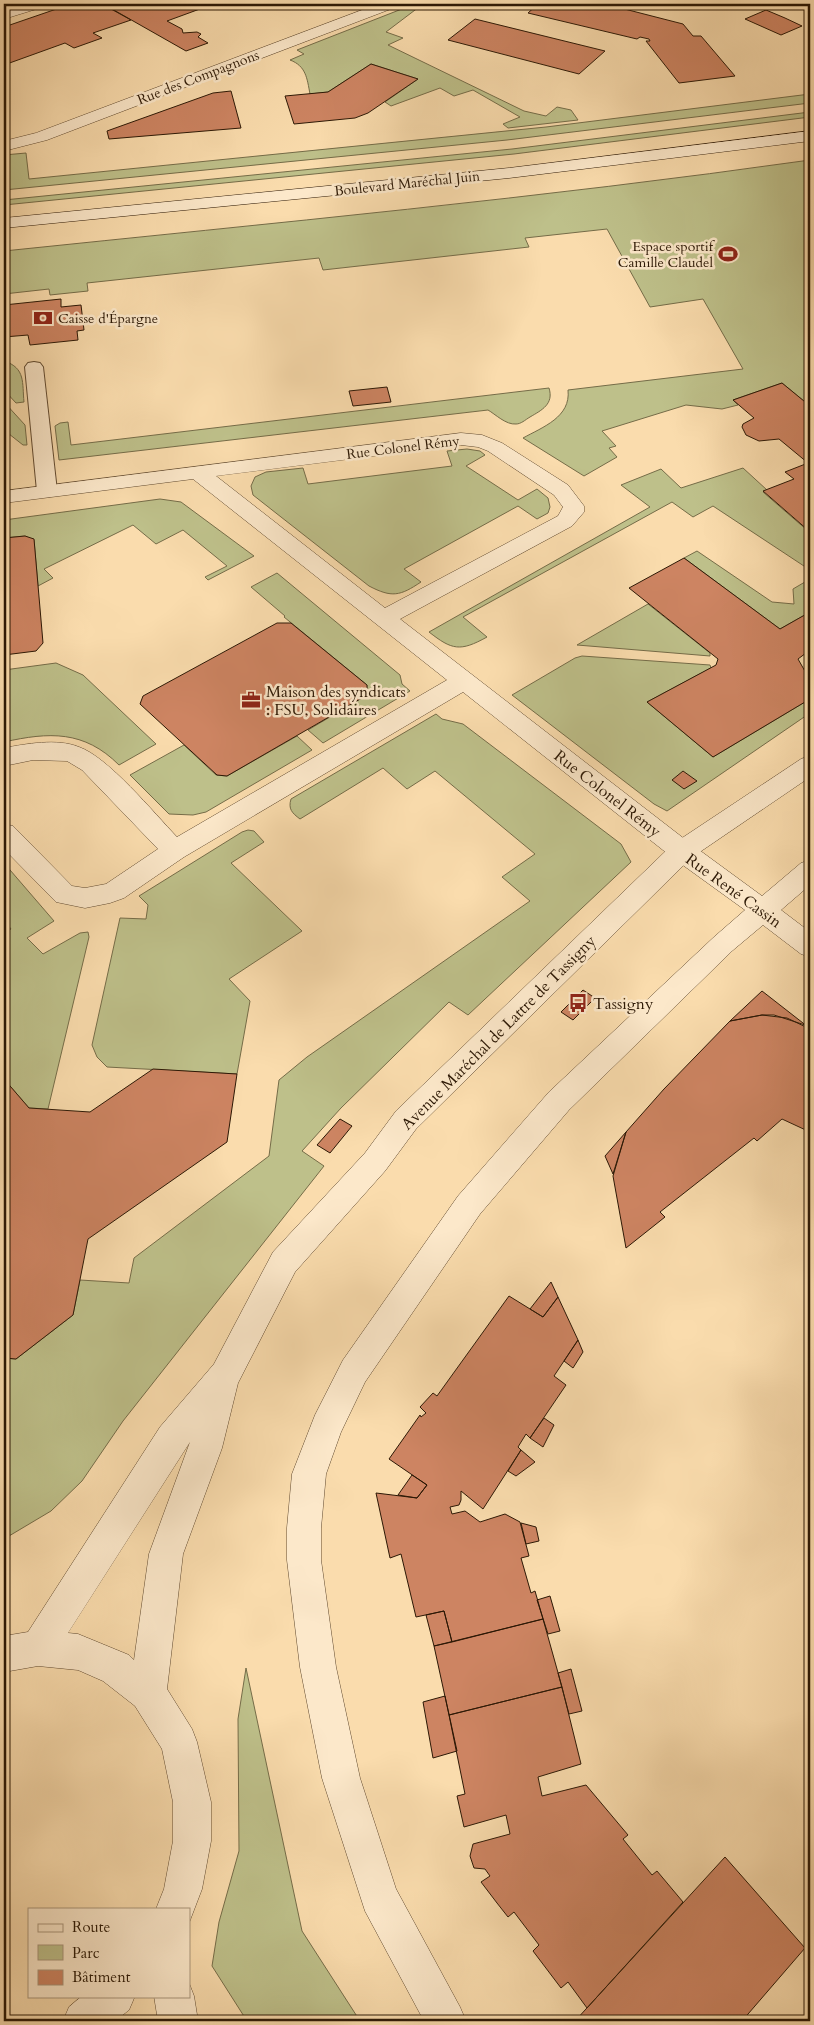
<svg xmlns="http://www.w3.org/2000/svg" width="814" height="2025" font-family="Cardo,serif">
<rect width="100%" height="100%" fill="#fadcad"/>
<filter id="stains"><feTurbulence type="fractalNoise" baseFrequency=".004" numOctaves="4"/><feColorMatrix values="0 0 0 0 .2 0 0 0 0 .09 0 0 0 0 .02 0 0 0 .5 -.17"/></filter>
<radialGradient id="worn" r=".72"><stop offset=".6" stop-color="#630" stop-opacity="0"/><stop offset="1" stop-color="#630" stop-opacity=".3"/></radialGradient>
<!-- green -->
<path fill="#bec08a" stroke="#756c48" d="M412,5L419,7L386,32L403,38L388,45L524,111L546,116L557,107L571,110L578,120L508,128L503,124L520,117L473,90L454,96L440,88L391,106L385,102L418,79L371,64L328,92L310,94C307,78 306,66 290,60L304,54L297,50Z
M810,94V103L507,140L4,190V155L26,153L29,179L546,127Z
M810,112V117L514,154L4,205V200L512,149Z
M810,160V406L782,383L733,400L738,405L722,409L686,405L602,431L616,446L609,448L617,457L584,476L523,438C543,427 571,417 568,390L743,369L703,299L650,307L607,229L525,238L529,247L323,270L319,258L87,283L88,291L50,295L49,289L4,294V251C273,223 542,198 810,160Z
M4,361C26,368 22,383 24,402L16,403L4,390Z
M549,388C554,404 542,410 530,417C525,420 521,424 516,424C506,425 495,414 488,410L59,460L55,426L60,423L68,422L71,445Z
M4,402L25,425L27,445H23L4,430Z
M467,449L480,451L485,455L466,466L518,500L537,489L548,498L550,507L548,513L537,519L518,506L404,569L421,582C400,596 392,598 369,586L253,495L251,486L255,477L266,472L303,468L308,484L452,466L447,451Z
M743,468L767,490L763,492L808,531H810V570L713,506L693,517L672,502L463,617L487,637C460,652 452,650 429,632L650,507L621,485L661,469L681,488Z
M160,499L181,502L254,556L208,580L205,577L227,566L183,530L156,544L133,525L44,569L53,578L38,586L34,540L25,536L4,538V520Z
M697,551L772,602L794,604L793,589L810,579V612L780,629L684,558Z
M277,573L400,675L402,684L410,691L323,743L308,730L367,695V685L284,617L285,616L251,587Z
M648,604L710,653V656L577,645Z
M582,656L710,665L711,668L647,702L713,757L810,699V713L667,811L654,804L512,695L575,658Z
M56,663L83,675L156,744L119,765C84,730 49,732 4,742V670Z
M436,714L442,719L463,724L621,844L631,862L468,1015L449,1002L341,1108L302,1151L324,1166L123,1421L82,1481L51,1511L9,1536H4V1358L16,1359L73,1315L80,1280L129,1283L134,1258L269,1156L279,1080L307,1057L530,901L502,877L535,854L435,771L407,789L383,768L300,819C292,813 288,809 291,799Z
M297,736L312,750L206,812L193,815L169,814L130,775L184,745L216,775L227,776Z
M248,830L254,831L264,842L231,863L302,931L229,979L250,1001L237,1074L107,1067L97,1057L92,1045L120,918L146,919L148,905L139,896L242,832Z
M4,863L54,921L27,938L43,954L80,933L88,932L89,937L48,1109L29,1108L4,1079V934L11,929L4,920Z
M246,1668L302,1931L360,2021H247L212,1966L219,1922L239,1851L238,1719Z"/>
<!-- building -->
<path fill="#cd8462" stroke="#2c1805" d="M71,4H102L131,20L93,33L102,38L74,48L65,43L4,65V27Z
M110,4H204L208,6L167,21L182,29L183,33L197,32L201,34L198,37L208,43L186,51L105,5Z
M538,4H605L683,24L693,36H701L735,76L679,83L646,41H650L649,39L640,37L637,39L528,13Z
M766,10L785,18L802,26L781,35L745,19Z
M475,19L605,51L579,74L448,40Z
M371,64L418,79L368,113L355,118L294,124L285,96L328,92Z
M231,91L241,128L109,139L107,131L213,93Z
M61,299V307L81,305L84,330L77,331L78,340L30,345L28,335L4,337V305Z
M782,383L810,406V531H809L763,491L794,479L785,472L808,463L779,439L759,441L746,435L742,427L743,424L754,418L733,400Z
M387,387L391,402L353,406L349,391Z
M25,536L34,539L43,643L36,651L4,655V538Z
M684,558L780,629L810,612V650L798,659L810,680V699L713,757L647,702L716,665L718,659L629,588Z
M277,623H291L367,685V695L227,776L217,775L140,704L143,696Z
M683,771L697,781L684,789L672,780Z
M583,990L595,998L573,1020L561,1012Z
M762,991L803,1023L805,1025L774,1015H762L730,1021Z
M762,1015L787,1018L810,1029V1132L782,1119L757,1141L754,1138L660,1212L665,1217L626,1248L613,1176L626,1132L664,1089L730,1021Z
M153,1069L237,1074L227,1142L88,1239L73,1315L16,1359L4,1358V1079L29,1108L90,1112Z
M340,1119L352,1126L330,1153L317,1145Z
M626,1132L613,1174L605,1156Z
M551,1282L558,1297L543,1317L530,1309Z
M509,1296L543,1317L558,1297L578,1340L554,1376L566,1385L530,1438L526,1434L518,1447L521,1450L483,1509L461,1491V1500L459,1505L450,1507L452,1514L465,1511L480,1522L505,1514L520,1522L529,1556L521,1558L531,1593L535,1591L543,1619L452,1642L444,1611L416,1617L401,1554L390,1558L376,1493L417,1498L427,1485L389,1459L420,1415L421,1417L426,1413L420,1407L433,1393L437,1396Z
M578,1340L583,1352L573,1368L564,1361Z
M544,1418L554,1425L543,1447L530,1438Z
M521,1450L535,1462L516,1476L508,1471Z
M412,1475L427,1485L417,1498L398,1495Z
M521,1523L536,1527L539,1541L526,1544Z
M550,1596L560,1631L548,1634L537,1600Z
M444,1611L452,1642L434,1646L426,1615Z
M543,1619L562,1687L449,1715L434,1646Z
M571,1669L582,1711L569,1714L558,1673Z
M562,1687L581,1764L538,1777L542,1796L586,1785L628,1835L623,1839L652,1875L657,1871L683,1902L587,2008L568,1982L561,1988L533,1951L539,1945L514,1912L508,1917L497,1903L481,1882L490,1876L485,1869L474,1868L470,1856L473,1844L510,1834L506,1815L464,1827L457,1796L465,1794L449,1715Z
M445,1696L457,1751L433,1758L423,1702Z
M725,1857L805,1948L742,2021H575Z"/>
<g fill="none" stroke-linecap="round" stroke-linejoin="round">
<!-- service casing -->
<g stroke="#60492f" stroke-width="2">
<path id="service" d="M34,362L40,363L43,367L57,491L54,495L47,497L40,495L37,491L25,367L28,363Z"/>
</g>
<!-- minor casing -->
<g stroke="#60492f" stroke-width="1">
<path id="minor" d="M24,4H45L43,7L4,19V10Z
M378,4H398L396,7L47,140L4,151V141L36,133Z
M461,433L482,435L502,443L568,485L584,506V512L572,526L400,619L691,844L762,896L801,863L810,860V885L781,910L810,932V957L801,954L763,925L732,951L569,1110L480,1214L365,1382L341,1432L326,1474L321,1528V1560L336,1667L360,1778L396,1889L460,2007L466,2021H424L365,1911L322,1778L300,1667L287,1560V1528L292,1474L315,1415L343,1360L458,1196L549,1092L714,937L745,910L673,858L463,692L184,857L124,898L110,903L85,908L56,902L4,849V824L13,826L72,886L85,888L106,884L158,849L82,770L67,761L33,760L4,766V748C26,744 57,738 79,747C108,757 154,813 177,837L447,680L193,479L4,503V491ZM461,445L478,447L488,451L554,495L563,507L558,516L385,608L216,476Z"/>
</g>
<!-- tertiary casing -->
<g stroke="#60492f" stroke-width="1">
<path id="tertiary" d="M810,756V777L691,858L416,1129L385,1171L295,1272L238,1383L222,1448L183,1554L167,1689L192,1729L197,1742L211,1802V1841L202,1889L189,1923V1909H156L164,1889L173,1841V1802L162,1749L135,1706L103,1681L78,1670L38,1666L4,1672V1636L28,1632L160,1427L214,1364L273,1252L365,1153L396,1111L673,844L801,759ZM190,1442L149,1554L134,1660L129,1655L78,1634L68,1633Z
M189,1983L194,1996L198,2021H158L154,1996H189Z
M82,1996H135L129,2010L115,2021H63L69,2007Z"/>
</g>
<!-- secondary casing -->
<g stroke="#2c1805" stroke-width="1">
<path id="secondary" d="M810,131V141L509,178L4,228V218L509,168Z"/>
</g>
<!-- service -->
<use href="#service" fill="#fce8ca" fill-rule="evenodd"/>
<!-- minor -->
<use href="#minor" fill="#fce8ca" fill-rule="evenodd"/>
<!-- tertiary -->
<use href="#tertiary" fill="#fce8ca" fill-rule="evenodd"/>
<!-- secondary -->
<use href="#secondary" fill="#fce8ca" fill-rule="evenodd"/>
</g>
<!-- icons -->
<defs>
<g id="stadium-bare" transform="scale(1.5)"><path d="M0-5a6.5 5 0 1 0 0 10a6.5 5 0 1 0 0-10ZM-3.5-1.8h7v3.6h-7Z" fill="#8f2418" stroke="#fce8ca" stroke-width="2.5" paint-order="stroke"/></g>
<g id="bank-bare" transform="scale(1.5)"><path d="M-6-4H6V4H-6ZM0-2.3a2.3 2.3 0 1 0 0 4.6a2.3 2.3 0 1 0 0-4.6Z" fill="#8f2418" stroke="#fce8ca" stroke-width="2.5" paint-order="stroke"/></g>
<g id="office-bare" transform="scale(1.5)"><path d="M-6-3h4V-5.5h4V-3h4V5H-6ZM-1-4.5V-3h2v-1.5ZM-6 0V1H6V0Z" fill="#8f2418" stroke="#fce8ca" stroke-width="2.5" paint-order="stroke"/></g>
<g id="bus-bare" transform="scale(1.5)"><path d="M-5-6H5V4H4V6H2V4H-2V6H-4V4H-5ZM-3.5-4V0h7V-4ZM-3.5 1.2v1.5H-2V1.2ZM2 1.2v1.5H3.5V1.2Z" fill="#8f2418" stroke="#fce8ca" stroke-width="2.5" paint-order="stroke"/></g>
</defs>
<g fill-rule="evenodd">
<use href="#stadium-bare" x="728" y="254"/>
<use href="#bank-bare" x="43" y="318"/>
<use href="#office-bare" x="251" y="700"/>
<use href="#bus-bare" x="578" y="1003"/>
</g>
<g text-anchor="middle" stroke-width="5" stroke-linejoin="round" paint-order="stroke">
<!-- far-street labels -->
<g font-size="14" fill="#2c1805" stroke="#fce8ca">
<text transform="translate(198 77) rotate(-21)" y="5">Rue des Compagnons</text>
<text transform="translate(407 183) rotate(-6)" y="5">Boulevard Maréchal Juin</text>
<text transform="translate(403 447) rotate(-7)" y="5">Rue Colonel Rémy</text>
</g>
<!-- far-poi labels -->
<g font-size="14" fill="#2c1805" stroke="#fce8ca" text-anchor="end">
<text x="713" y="251">Espace sportif<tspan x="713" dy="16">Camille Claudel</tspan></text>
<text x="58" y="323" text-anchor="start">Caisse d'Épargne</text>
</g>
<!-- poi labels -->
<g font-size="16" fill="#2c1805" stroke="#fce8ca" text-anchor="start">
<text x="266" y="697">Maison des syndicats<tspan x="266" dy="18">: FSU, Solidaires</tspan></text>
<text x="593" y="1009">Tassigny</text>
</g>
<!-- street labels -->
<g font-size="16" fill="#2c1805" stroke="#fce8ca">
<text transform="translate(608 793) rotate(38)" y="6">Rue Colonel Rémy</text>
<text transform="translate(734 890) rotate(36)" y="6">Rue René Cassin</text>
<text transform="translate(498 1032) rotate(-45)" y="6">Avenue Maréchal de Lattre de Tassigny</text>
</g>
</g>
<!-- margin -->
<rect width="814" height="2025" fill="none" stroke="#fadcad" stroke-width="20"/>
<rect x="5" y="5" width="804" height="2015" fill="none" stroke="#2c1805" stroke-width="2.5"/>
<rect x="10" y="10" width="794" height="2005" fill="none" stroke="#2c1805"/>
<!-- legend -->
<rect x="28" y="1908" width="162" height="90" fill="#fce8ca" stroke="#a9957b"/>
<rect x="38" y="1924" width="25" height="8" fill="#fce8ca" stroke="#a9957b"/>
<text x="72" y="1932" font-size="15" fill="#2c1805">Route</text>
<rect x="38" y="1945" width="25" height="15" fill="#bec08a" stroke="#a9957b"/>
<text x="72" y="1958" font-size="15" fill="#2c1805">Parc</text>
<rect x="38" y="1970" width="25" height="15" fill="#cd8462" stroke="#a9957b"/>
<text x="72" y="1982" font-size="15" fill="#2c1805">Bâtiment</text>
<rect width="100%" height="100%" filter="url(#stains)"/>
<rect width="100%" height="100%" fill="url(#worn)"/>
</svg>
